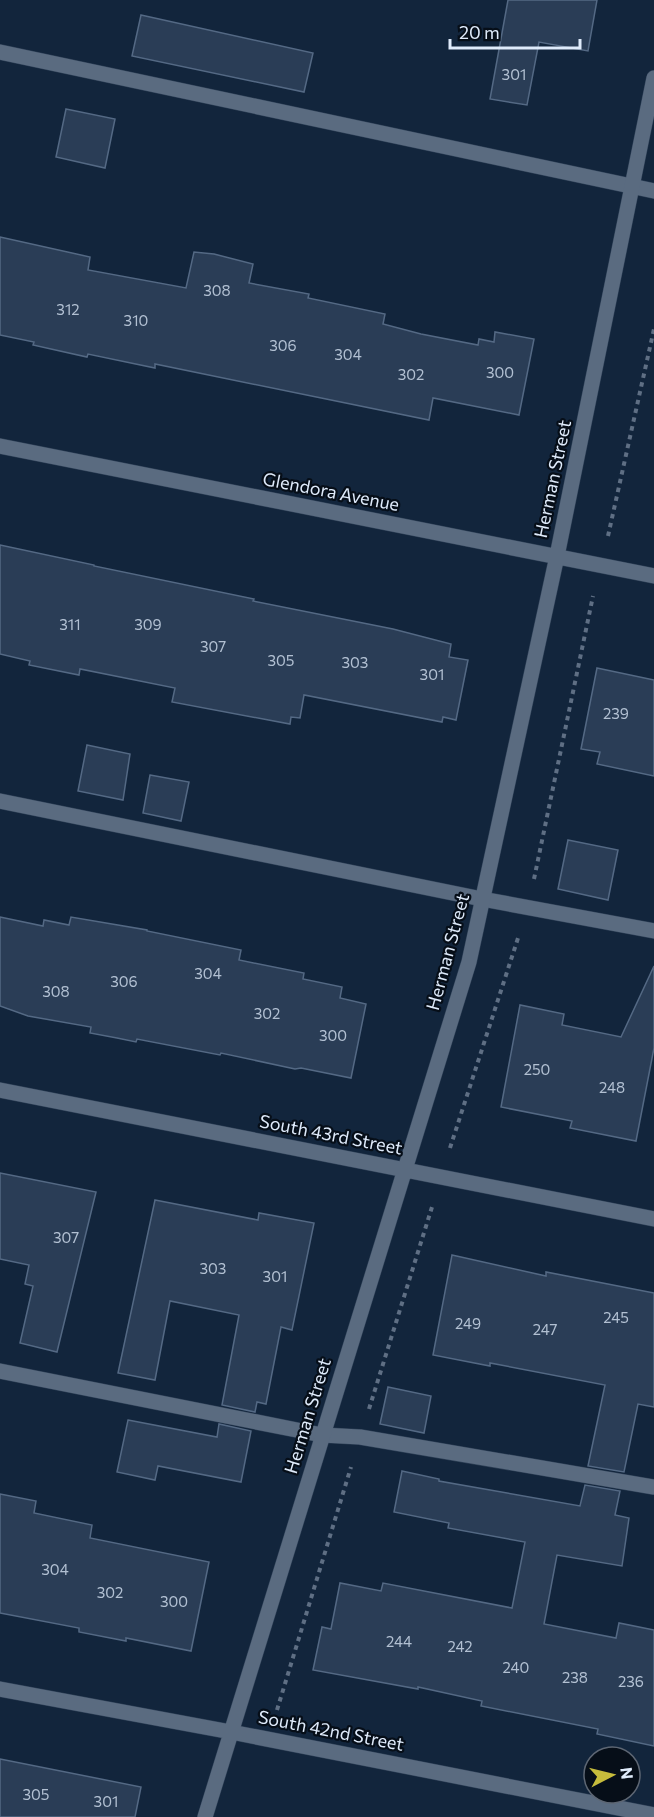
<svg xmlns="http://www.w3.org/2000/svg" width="654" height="1817" font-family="Commissioner,sans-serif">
<rect width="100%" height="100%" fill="#12253c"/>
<!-- building -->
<path fill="#2a3d56" stroke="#546984" stroke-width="1.5" d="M508,0H597L588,51L539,42L527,105L490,99Z
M141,15L313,53L304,92L132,56Z
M66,109L115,119L105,168L56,157Z
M0,237L90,257L88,270L186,288L194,252L214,254L253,264L249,283L309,294L308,298L385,314L383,324L421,334L478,345L479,339L494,342L495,332L534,339L519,415L433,398L429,420L155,364V368L88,354L87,357L33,345L34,342L0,335Z
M0,545L94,565V566L254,599L253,601L393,629L451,644L449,657L468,660L456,720L443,717L442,722L304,695L300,718L291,717L290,724L172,702L175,688L80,669L79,675L29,665L30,661L0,654Z
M597,668L654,680V776L597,764L600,752L581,749Z
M87,745L130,754L123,800L78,791Z
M150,775L189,782L181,821L143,813Z
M568,840L618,850L608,900L558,889Z
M0,917L43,926L44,920L69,925L71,917L147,930V931L241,950L239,960L304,973L303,979L342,987L340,998L366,1004L351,1078L301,1068L295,1069L221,1053L220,1055L137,1039L136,1042L117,1038L90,1033L91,1027L28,1016L0,1006Z
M654,966V1048L636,1141L570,1128L572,1121L501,1107L520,1005L564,1014L562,1025L621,1037Z
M0,1173L96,1192L57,1352L20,1343L33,1286L25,1284L29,1265L0,1259Z
M155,1200L258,1220L259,1213L314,1223L292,1330L281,1327L266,1404L257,1402L255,1412L222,1405L239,1315L170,1301L155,1380L118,1373Z
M452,1255L546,1276V1272L654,1293V1407L638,1404L624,1472L588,1466L605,1385L490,1363V1366L433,1355Z
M388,1387L431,1396L424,1433L380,1424Z
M128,1420L217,1437L219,1424L251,1431L241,1482L158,1466L155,1480L117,1472Z
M402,1471L439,1479V1481L580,1506L585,1485L620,1491L615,1515L629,1518L622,1566L557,1555L544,1624L616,1638L619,1623L654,1630V1746L597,1734L598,1729L481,1706L482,1701L418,1687V1689L313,1670L322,1627L331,1629L340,1583L381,1591L383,1583L512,1608L525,1542L448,1528L449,1523L394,1512Z
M0,1494L36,1501L34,1513L92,1525L90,1538L209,1562L191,1651L126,1638V1641L79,1632V1628L0,1613Z
M0,1759L141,1787L135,1817H0Z"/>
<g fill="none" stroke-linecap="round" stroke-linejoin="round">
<!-- service casing -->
<g stroke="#2f4157" stroke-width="16">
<path id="service" d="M0,52L654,191
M0,801L482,899L654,931
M0,1371L322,1435L360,1437L654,1487"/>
</g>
<!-- minor casing -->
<g stroke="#2f4157" stroke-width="16">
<path id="minor" d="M0,446L654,576
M0,1090L654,1219
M0,1689L231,1732L654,1815
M205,1817L469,962L557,556L654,78"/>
</g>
<!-- path -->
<path stroke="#5f6f84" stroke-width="4" stroke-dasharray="4.5 4.5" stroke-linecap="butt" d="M608,536L654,329
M534,879L593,596
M450,1148L519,935
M369,1409L432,1207
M277,1710L351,1467"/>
<!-- service -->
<use href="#service" stroke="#5a6b80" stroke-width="15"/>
<!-- minor -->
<use href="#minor" stroke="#5a6b80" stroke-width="15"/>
</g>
<g text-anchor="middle" stroke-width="4.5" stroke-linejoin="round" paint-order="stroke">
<!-- number labels -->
<g font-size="15" fill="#b2c0d2">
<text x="514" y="80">301</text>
<text x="217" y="296">308</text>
<text x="68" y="315">312</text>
<text x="136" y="326">310</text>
<text x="283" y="351">306</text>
<text x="348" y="360">304</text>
<text x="500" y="378">300</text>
<text x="411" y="380">302</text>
<text x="70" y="630">311</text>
<text x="148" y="630">309</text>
<text x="213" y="652">307</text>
<text x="281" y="666">305</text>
<text x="355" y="668">303</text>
<text x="432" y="680">301</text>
<text x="616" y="719">239</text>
<text x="208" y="979">304</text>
<text x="124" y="987">306</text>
<text x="56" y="997">308</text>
<text x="267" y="1019">302</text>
<text x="333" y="1041">300</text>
<text x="537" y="1075">250</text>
<text x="612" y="1093">248</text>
<text x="66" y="1243">307</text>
<text x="213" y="1274">303</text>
<text x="275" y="1282">301</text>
<text x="616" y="1323">245</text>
<text x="468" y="1329">249</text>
<text x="545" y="1335">247</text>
<text x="55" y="1575">304</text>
<text x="110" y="1598">302</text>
<text x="174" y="1607">300</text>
<text x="399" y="1647">244</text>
<text x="460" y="1652">242</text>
<text x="516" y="1673">240</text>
<text x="575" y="1683">238</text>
<text x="631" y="1687">236</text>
<text x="36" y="1800">305</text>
<text x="106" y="1807">301</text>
</g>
<!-- street labels -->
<g font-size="18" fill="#dfebfb" stroke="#060e18">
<text transform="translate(553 479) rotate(-78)" y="6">Herman Street</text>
<text transform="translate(331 492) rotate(11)" y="6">Glendora Avenue</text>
<text transform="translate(448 952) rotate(-75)" y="6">Herman Street</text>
<text transform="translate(331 1135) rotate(11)" y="6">South 43rd Street</text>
<text transform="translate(308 1416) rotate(-73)" y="6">Herman Street</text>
<text transform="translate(331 1731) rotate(11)" y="6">South 42nd Street</text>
</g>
</g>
<!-- north arrow -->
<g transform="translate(612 1775) rotate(83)"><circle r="28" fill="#060e18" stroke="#5d6673" stroke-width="1.5"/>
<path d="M0-4.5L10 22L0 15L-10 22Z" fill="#c6bc3c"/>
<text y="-9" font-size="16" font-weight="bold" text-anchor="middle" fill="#dfebfb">N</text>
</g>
<!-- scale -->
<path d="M450 39v9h130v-9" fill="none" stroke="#dfebfb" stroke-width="3"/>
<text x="459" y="39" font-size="18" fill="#dfebfb" stroke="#060e18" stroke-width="4.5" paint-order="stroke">20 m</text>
</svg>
